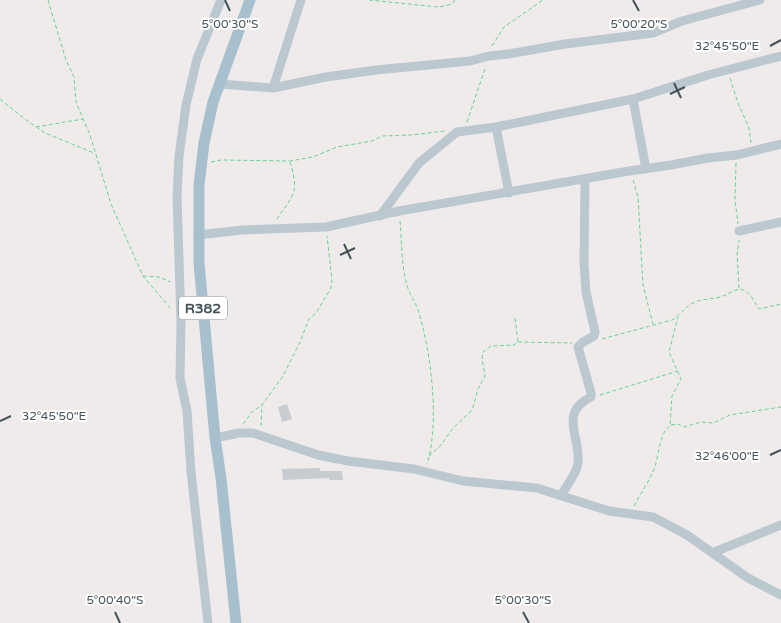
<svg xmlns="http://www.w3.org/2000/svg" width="781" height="623" font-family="'Varela Round',sans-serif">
<rect width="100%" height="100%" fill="#efebeb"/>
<!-- building -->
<path fill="#c8ccd1" d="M287,404L292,419L282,422L278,407Z
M320,468V471H342L343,480H329V478L283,480L282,469Z"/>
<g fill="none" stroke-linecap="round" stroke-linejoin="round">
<!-- path -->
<path stroke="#6ad293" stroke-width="1" stroke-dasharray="4 2.5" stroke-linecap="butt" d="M48,0L66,60L74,77L76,102L90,135L111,204L143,276L172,310
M369,0L439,7L452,4L455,0
M492,46L504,27L543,0
M730,78L738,103L749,128L751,143
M0,99L26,120L45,133L94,153
M467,122L486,66
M36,127L83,119
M211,162L221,160L290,161L313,157L337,147L372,141L382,136L411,135L445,131
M736,163L735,200L738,224
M633,180L638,197L643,285L653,324
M277,219C281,212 287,206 291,198C298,187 293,173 290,161
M400,221C402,242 401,265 407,285C409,294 415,301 418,310C431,350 440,423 427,464
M143,276L159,277L171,282
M739,288L737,254L739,240
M602,339L672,320C680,316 684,307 693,303C702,298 713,300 723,296C730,294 738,286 745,291C753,295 754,303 759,309L781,304
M518,342L572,343
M600,395L678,371
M243,424L252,412L262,405L283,376L300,342L309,319L316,313L331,288L332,280L327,236
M671,425L678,424L684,427L701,422L713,423L730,415L781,407
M261,426L262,405
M429,456L441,445L453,428L470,412L473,407L478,389L485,376L482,359L483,352L491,346L514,345L518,342L515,318
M634,506C641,492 652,478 656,463C659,452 660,432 670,426L672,396L681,379L669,352L678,317"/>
<!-- minor -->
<path stroke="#bbc8d0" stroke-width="9" d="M219,84L273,88L326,77L376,70L470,61L489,56L508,54L565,44L653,33L682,21L760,0
M273,88L301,0
M633,99L646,169
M496,127L509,193
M380,216L419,163L457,132L496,127L633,99L708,75L781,56
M739,231L781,222
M198,235L242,230L326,227L399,211L629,171L671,165L708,158L737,155L781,144
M215,438L239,433H253L318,455L348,461L414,469L463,481L537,488L609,511L653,517L687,535L748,578L781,595
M562,494C567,485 577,473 578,463C581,437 558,413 591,397V393L578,347L583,342L594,336L595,332L586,292L584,264L585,179
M712,553L781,525
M208,623L191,472L187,411L180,378L181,322L177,197L179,156L186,105L197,59L221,0"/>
<!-- major -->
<path stroke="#a8bfce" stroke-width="11" d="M236,623L221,478L215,438L199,263V185L204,143L213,102L250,0"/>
</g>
<!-- ticks -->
<path fill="none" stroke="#43525a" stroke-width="2" d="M225,0L230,11M633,0L639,11M770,46L781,40M674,83L681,98M670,94L685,87M344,244L351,259M340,255L355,248M0,421L11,416M770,455L781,450M115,612L120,623M523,612L529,623"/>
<g text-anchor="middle" stroke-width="4" stroke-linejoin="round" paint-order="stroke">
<!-- shield labels -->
<rect fill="#fff" stroke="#7b868c" stroke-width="1" x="179" y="296.5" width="48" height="23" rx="4"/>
<g font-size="14" font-weight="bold" fill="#43525a">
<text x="203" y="313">R382</text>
</g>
</g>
<g font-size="12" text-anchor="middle" fill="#43525a" stroke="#fff" stroke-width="4" stroke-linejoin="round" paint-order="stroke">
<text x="230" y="28">5°00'30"S</text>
<text x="639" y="28">5°00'20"S</text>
<text x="727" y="50">32°45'50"E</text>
<text x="54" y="420">32°45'50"E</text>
<text x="727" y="460">32°46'00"E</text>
<text x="115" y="604">5°00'40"S</text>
<text x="523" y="604">5°00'30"S</text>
</g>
</svg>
